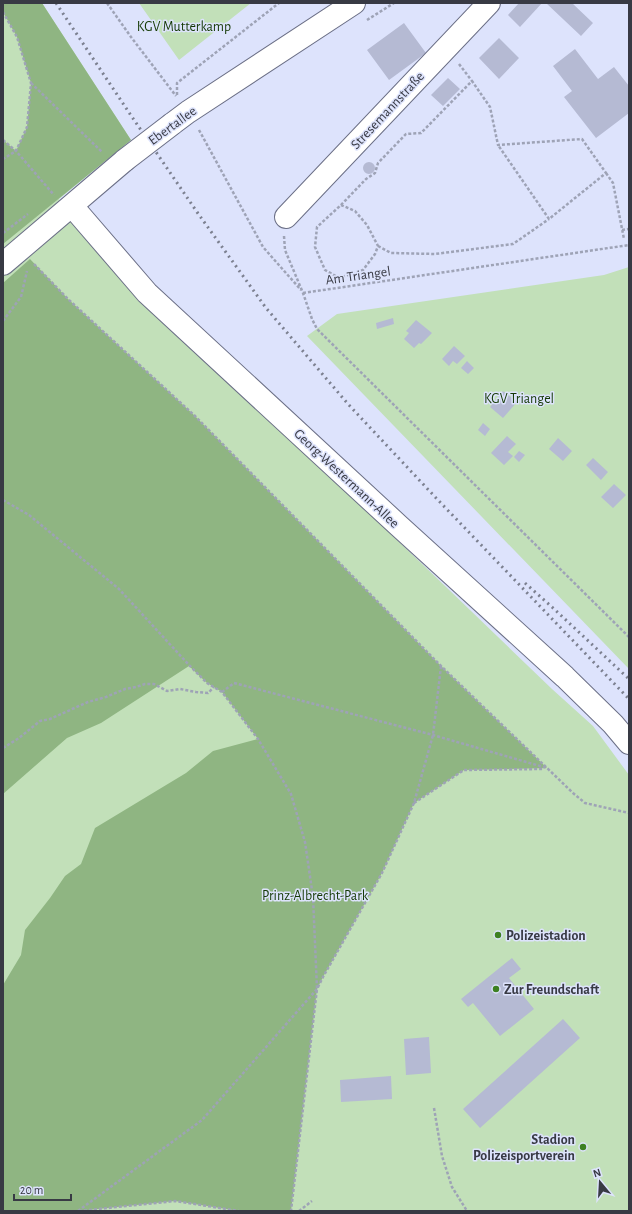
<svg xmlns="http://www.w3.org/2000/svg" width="632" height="1214" font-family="'Alegreya Sans',sans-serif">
<rect width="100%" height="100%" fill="#dde3fc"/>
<!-- green -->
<path fill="#c2e0b9" d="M3,3H42L131,140L59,199L100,254L552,689L593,726L629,775V1211H3Z
M139,3H251L179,60Z
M629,267V669L307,336L337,314L604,275Z"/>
<!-- forest -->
<path fill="#8fb582" d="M3,3H42L131,140L3,244V140L16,151L27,127L31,83L17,37L3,12Z
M30,259L68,299L195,416L441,666L547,768L464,770L414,803L382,873L323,977L317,989L291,1211H239L175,1201L79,1211H3V985L21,955L25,930L50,898L65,876L81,864L95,828L186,773L213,751L258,739L222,692L207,683L189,666L101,723L67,738L3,794V283Z"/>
<!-- building -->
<path fill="#b5bad3" d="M519,3H542L520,27L508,15Z
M546,3H572L593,23L581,36Z
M404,23L426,53L389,80L367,50Z
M499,38L519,58L499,79L479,58Z
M575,49L598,79L614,67L629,86V113L596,138L564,97L572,91L553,66Z
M448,78L460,89L443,106L431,95Z
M363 168a6 6 0 1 1 12 0a6 6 0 1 1-12 0Z
M393,318L394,324L377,329L376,323Z
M416,320L432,333L421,344L419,343L414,348L404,339L409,333L406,331Z
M454,346L465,356L457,364L453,361L449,366L442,359Z
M467,361L474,368L468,374L461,368Z
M503,391L517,402L503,418L490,407Z
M483,423L490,429L485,436L478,430Z
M507,436L516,444L508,452L513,456L504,465L491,453Z
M558,438L572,451L563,461L549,449Z
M519,451L525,455L519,462L514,457Z
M593,458L608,472L601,480L586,465Z
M614,484L626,495L613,508L601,497Z
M512,958L521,969L509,978L534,1009L500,1036L473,1003L468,1007L461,999Z
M563,1019L580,1038L480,1128L463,1109Z
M429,1037L431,1073L406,1075L404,1039Z
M391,1076L392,1099L341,1102L340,1080Z"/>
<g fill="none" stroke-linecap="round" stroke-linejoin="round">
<!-- minor casing -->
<g stroke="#6b6f86" stroke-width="24">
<path id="minor" d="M286,217L489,3"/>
</g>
<!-- tertiary casing -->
<g stroke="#6b6f86" stroke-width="24">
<path id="tertiary" d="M72,206L147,293L399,526L565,677L613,724L629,743"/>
</g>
<!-- secondary casing -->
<g stroke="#6b6f86" stroke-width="24">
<path id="secondary" d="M172,124L188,112L354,3
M3,264L125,160"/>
</g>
<!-- path -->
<path stroke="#9ea3b6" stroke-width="2.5" stroke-dasharray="3 2" stroke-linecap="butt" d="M107,3L131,37L176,96
M3,12L17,37L31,83L27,127L16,151L3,159
M367,20L394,3
M459,64L472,81
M31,83L102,152
M177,95V83L279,3
M199,130L263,247L301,290
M3,140L16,151L54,195
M606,173L613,183L624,239
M341,205L355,211L367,225L378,246L375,254L363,270L339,278L325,270L315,247L317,227L341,205L366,179L375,173L378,163L406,134L421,133L472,81L490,107L498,145L582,139L606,173L549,219L498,145
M622,230L629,229
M3,233L28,214
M284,236L285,250L303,293L312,319L317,329L629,637
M378,246L391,253L435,254L513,244L549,219
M34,264L68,299L195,416L441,666L573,793L585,803L629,813
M303,293L629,245
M3,321L21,297L27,271
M3,500L29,515L119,589L189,665L207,683L222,692L258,739L291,794L305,842L313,897L317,989L291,1211
M222,692L234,683L433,735L547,768
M3,748L19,738L40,721L50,719L88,702L106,697L125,689L136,687L145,684H154L167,691L180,689L196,692L208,693L214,687
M414,803L464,770L543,769
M434,1108L442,1156L452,1187L467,1211
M78,1211L202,1120L317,989L323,977L382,873L414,803L433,735L441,666
M79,1211L175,1201L239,1211
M299,1211L312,1201"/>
<!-- minor -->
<use href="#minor" stroke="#fff" stroke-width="22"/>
<!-- tertiary -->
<use href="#tertiary" stroke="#fff" stroke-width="22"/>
<!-- secondary -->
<use href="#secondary" stroke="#fff" stroke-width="22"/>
<!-- rail -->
<path stroke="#7c8090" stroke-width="3" stroke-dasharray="2 4" stroke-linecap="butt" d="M56,3L130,114L197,212L266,308L348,404L437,499L629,699
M525,583L552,607L629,679"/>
<!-- secondary-bridge casing -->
<g stroke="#6b6f86" stroke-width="24" stroke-linecap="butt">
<path id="secondary-bridge" d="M125,160L172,124"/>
</g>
<!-- secondary-bridge -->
<use href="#secondary-bridge" stroke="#fff" stroke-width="22"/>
</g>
<!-- markers -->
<g fill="#3d8022" stroke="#dde3fc" stroke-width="1.5">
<circle cx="498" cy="935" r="4"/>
<circle cx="496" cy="989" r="4"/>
<circle cx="583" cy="1147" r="4"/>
</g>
<g text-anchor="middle" stroke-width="3" stroke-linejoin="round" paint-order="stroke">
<!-- park labels -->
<g font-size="14" fill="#153a05" stroke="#dde3fc">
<text x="184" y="31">KGV Mutterkamp</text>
<text x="519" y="403">KGV Triangel</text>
<text x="315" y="900">Prinz-Albrecht-Park</text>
</g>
<!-- street labels -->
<g font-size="14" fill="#383a44" stroke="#dde3fc">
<text transform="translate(387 110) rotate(-47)" y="5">Stresemannstraße</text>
<text transform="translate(172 125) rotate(-36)" y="5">Ebertallee</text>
<text transform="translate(358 275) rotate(-8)" y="5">Am Triangel</text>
<text transform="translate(347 478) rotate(43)" y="5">Georg-Westermann-Allee</text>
</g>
<!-- poi labels -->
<g font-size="14" font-weight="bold" fill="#383a44" stroke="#dde3fc" text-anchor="start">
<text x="506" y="940">Polizeistadion</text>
<text x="504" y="994">Zur Freundschaft</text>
<text x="575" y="1144" text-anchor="end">Stadion<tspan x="575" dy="16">Polizeisportverein</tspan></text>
</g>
</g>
<!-- border -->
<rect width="632" height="1214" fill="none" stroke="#383a44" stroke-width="8"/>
<!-- north arrow -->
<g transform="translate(600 1182) rotate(342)" stroke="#dde3fc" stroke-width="3" paint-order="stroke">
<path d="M0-3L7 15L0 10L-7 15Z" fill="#383a44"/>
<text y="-6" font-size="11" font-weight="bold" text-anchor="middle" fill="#383a44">N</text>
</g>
<!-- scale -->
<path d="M14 1194v6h57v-6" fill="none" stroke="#383a44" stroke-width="2"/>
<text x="20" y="1194" font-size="12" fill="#383a44" stroke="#dde3fc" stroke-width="3" paint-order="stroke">20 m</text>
</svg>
